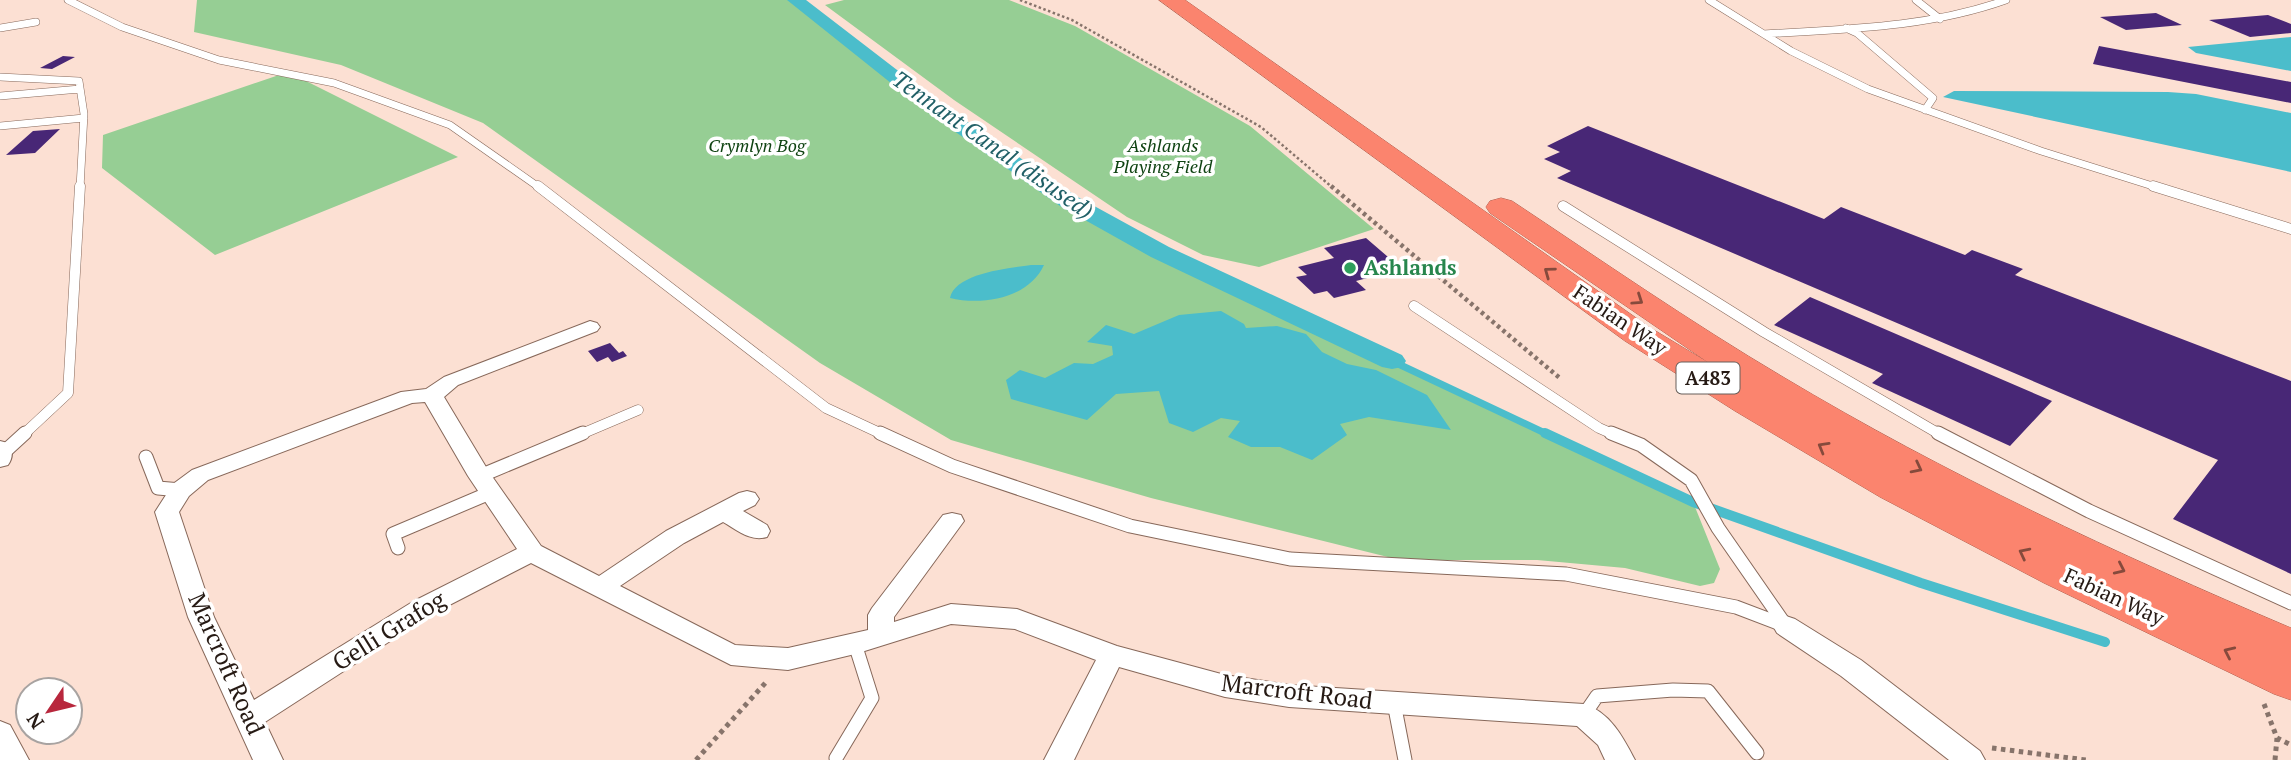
<svg xmlns="http://www.w3.org/2000/svg" width="2291" height="760" font-family="'PT Serif',serif">
<rect width="100%" height="100%" fill="#fce0d3"/>
<!-- green -->
<path fill="#96ce94" d="M197,0H795L933,107L1068,201L1160,252L1693,502L1720,569L1714,583L1700,586L1625,568L1537,560H1400L1151,498L951,440L820,363L483,123L341,65L194,32Z
M844,0H1009L1075,26L1250,126L1374,229L1259,267L1203,255L1127,217L954,100L825,5Z
M279,75L304,80L458,157L215,255L102,168L103,135Z"/>
<!-- water -->
<path fill="#4bbdcb" d="M2291,37V71L2196,53L2188,47Z
M1954,91L2168,92L2196,94L2291,113V172L1943,97Z
M1031,265H1044C1029,298 983,306 950,298C955,273 1010,268 1031,265Z
M1221,311L1244,324L1246,328L1277,326L1306,334L1322,352L1347,364L1376,370L1427,395L1451,430L1369,417L1340,424L1347,435L1312,460L1280,447H1251L1228,437L1240,421L1221,418L1193,432L1169,423L1159,391L1116,394L1087,420L1011,399L1006,380L1020,370L1045,378L1074,363L1093,364L1113,355L1112,346L1087,342L1106,325L1134,334L1179,315Z"/>
<g fill="none" stroke-linecap="round" stroke-linejoin="round">
<!-- stream-far1 -->
<path stroke="#4bbdcb" stroke-width="7" d="M1392,361L1549,435"/>
<!-- stream -->
<path stroke="#4bbdcb" stroke-width="10" d="M1545,433L1693,502L1921,583L2105,642"/>
<!-- canal -->
<path fill="#4bbdcb" fill-rule="evenodd" d="M787,0H806L940,103L1076,196L1169,247L1402,355L1406,361L1402,367L1392,369L1382,367L1151,257L1060,206L926,111Z"/>
</g>
<!-- building -->
<path fill="#482776" d="M2156,13L2182,25L2126,30L2100,17Z
M2268,15L2291,24V33L2250,37L2209,20Z
M2099,46L2291,82V103L2093,64Z
M63,56L75,57L52,69L40,68Z
M1588,126L1824,219L1841,207L1965,255L1972,250L2023,269L2015,275L2291,381V574L2173,519L2218,460L1557,178L1571,171L1544,159L1560,152L1547,146Z
M60,129L35,153L6,155L33,131Z
M1366,238L1402,269L1356,281L1366,290L1334,298L1327,291L1314,294L1296,277L1307,275L1298,267L1334,258L1324,248Z
M1810,297L2052,401L2010,446L1872,383L1883,374L1774,325Z
M610,343L619,353L623,351L627,356L612,362L608,357L597,362L588,351Z"/>
<g fill="none" stroke-linecap="round" stroke-linejoin="round">
<!-- lane-far2 casing -->
<g stroke="#87685a" stroke-width="8">
<path id="lane-far2" d="M68,0L122,27L219,60L334,83L450,125L540,188
M1709,0L1791,51L1868,89L2041,151L2159,188
M1916,0L1940,19
M0,28L36,22
M1846,28L1857,33L1933,98L1925,110
M1764,34C1846,29 1927,28 2006,0
M0,77L79,81L84,114L80,188
M0,96L80,89
M0,126L84,118"/>
</g>
<!-- lane-far1 casing -->
<g stroke="#87685a" stroke-width="11">
<path id="lane-far1" d="M538,186L826,408L884,435
M2153,186L2291,229
M1563,206L1764,332L1941,435
M1414,306L1599,428L1615,435
M23,435L68,393L80,186
M579,435L638,410"/>
</g>
<!-- lane casing -->
<g stroke="#87685a" stroke-width="15">
<path id="lane" d="M880,433L952,466L1130,526L1290,559L1566,574L1736,607L1786,626
M1611,433L1641,445L1691,480L1718,528L1786,626
M1938,433L2089,511L2291,603
M1,455L25,433
M146,457L158,488L181,490
M480,476L583,433
M398,548L393,534L492,492
M1394,703L1405,760
M1584,715L1597,696L1673,690L1708,691L1757,753
M836,758L872,698L855,644"/>
</g>
<!-- street casing -->
<g stroke="#87685a" stroke-width="2">
<path id="street" d="M590,321L597,323L600,327L597,331L458,385L444,397L489,472L541,546L599,576L666,531L739,493L747,491L755,493L759,499L755,505L743,511L767,525L770,531L767,537C750,542 737,530 723,522L684,543L620,586L735,645L788,648L868,630V615L872,608L943,515L952,513L961,515L964,521L894,617V622L951,604L1017,609L1117,646L1225,675L1289,685L1584,704C1610,712 1623,737 1635,760H1605L1598,745L1577,726L1289,707L1225,697L1119,667L1074,760H1044L1096,660L1015,629L951,624L855,654L788,670L731,665L531,563L432,614L265,722L283,760H253L188,617L155,512L173,484L192,470L401,392L426,389L444,377ZM425,402L468,476L517,549L414,601L254,700L214,617L179,512L189,496L208,480L412,403Z
M0,441L8,443C13,450 13,458 8,465L0,467Z
M1786,616L1795,619L1861,660L1980,751L1985,760H1949L1841,676L1777,633L1773,626L1777,619Z
M0,721L10,725L29,760H0Z"/>
</g>
<!-- highway casing -->
<g stroke="#b05f4e" stroke-width="1">
<path id="highway" d="M1159,0H1185L1649,327L1709,363L1490,213L1486,207L1490,201L1501,198L1512,201C1601,260 1690,322 1783,377C1945,474 2117,554 2291,628V700L2274,694L2044,583L1880,497L1735,411L1625,341Z"/>
</g>
<!-- path-far2 -->
<path stroke="#87746b" stroke-width="2.5" stroke-dasharray="2.5 2.5" stroke-linecap="butt" d="M1020,0L1072,20L1261,127L1333,188"/>
<!-- path-far1 -->
<path stroke="#87746b" stroke-width="4.5" stroke-dasharray="3.5 3.5" stroke-linecap="butt" d="M1331,186L1561,379"/>
<!-- path -->
<path stroke="#87746b" stroke-width="5" stroke-dasharray="4.5 4.5" stroke-linecap="butt" d="M2264,704L2277,738L2291,745
M1992,748L2086,760
M696,760L768,680
M2275,760L2277,738"/>
<!-- lane-far2 -->
<use href="#lane-far2" stroke="#fff" stroke-width="7"/>
<!-- lane-far1 -->
<use href="#lane-far1" stroke="#fff" stroke-width="10"/>
<!-- lane -->
<use href="#lane" stroke="#fff" stroke-width="13"/>
<!-- street -->
<use href="#street" fill="#fff" fill-rule="evenodd"/>
<!-- highway -->
<use href="#highway" fill="#fb846e" fill-rule="evenodd"/>
</g>
<!-- one-way arrows -->
<defs><path id="oneway-chevron" d="M-2-3.5L2.5 0L-2 3.5" fill="none" stroke-width="1.6" stroke-linecap="round" stroke-linejoin="round" transform="scale(1.75)"/></defs>
<g stroke="#864a3c">
<use href="#oneway-chevron" transform="translate(1549 272) rotate(-144)"/>
<use href="#oneway-chevron" transform="translate(1638 300) rotate(34)"/>
<use href="#oneway-chevron" transform="translate(1823 447) rotate(-150)"/>
<use href="#oneway-chevron" transform="translate(1917 468) rotate(27)"/>
<use href="#oneway-chevron" transform="translate(2024 553) rotate(-153)"/>
<use href="#oneway-chevron" transform="translate(2120 569) rotate(25)"/>
<use href="#oneway-chevron" transform="translate(2229 652) rotate(-155)"/>
</g>
<!-- markers -->
<circle fill="#2e9e5b" stroke="#fff" stroke-width="2.5" cx="1350" cy="268" r="7"/>
<g text-anchor="middle" stroke-width="7" stroke-linejoin="round" paint-order="stroke">
<!-- far-park labels -->
<g font-size="18" font-style="italic" fill="#0f4312" stroke="#fff">
<text x="757" y="152">Crymlyn Bog</text>
<text x="1163" y="152">Ashlands<tspan x="1163" dy="21">Playing Field</tspan></text>
</g>
<!-- shield labels -->
<rect fill="#fff" stroke="#675f5a" stroke-width="2" x="1676.5" y="362.5" width="63" height="31" rx="5"/>
<g font-size="19" font-weight="bold" fill="#261a14">
<text x="1708" y="385">A483</text>
</g>
<!-- leisure labels -->
<g font-size="21" font-weight="bold" fill="#27864d" stroke="#fff" text-anchor="start">
<text x="1364" y="275">Ashlands</text>
</g>
<!-- street labels -->
<g font-size="21" fill="#261a14" stroke="#fff">
<text transform="translate(1620 320) rotate(34)" y="7">Fabian Way</text>
<text transform="translate(2114 597) rotate(25)" y="7">Fabian Way</text>
</g>
<!-- water labels -->
<g font-size="23" font-style="italic" fill="#216067" stroke="#fff">
<text transform="translate(993 145) rotate(35)" y="8">Tennant Canal (disused)</text>
</g>
<!-- near-street labels -->
<g font-size="24" fill="#261a14" stroke="#fff">
<text transform="translate(389 631) rotate(-32)" y="8">Gelli Grafog</text>
<text transform="translate(226 664) rotate(66)" y="8">Marcroft Road</text>
<text transform="translate(1297 692) rotate(7)" y="8">Marcroft Road</text>
</g>
</g>
<!-- north arrow -->
<g transform="translate(49 711) rotate(235)"><circle r="33" fill="#ffffff" stroke="#a8a3a1" stroke-width="2"/>
<path d="M0-5L12 26L0 18L-12 26Z" fill="#b8273d"/>
<text y="-10" font-size="19" font-weight="bold" text-anchor="middle" fill="#261a14">N</text>
</g>
</svg>
